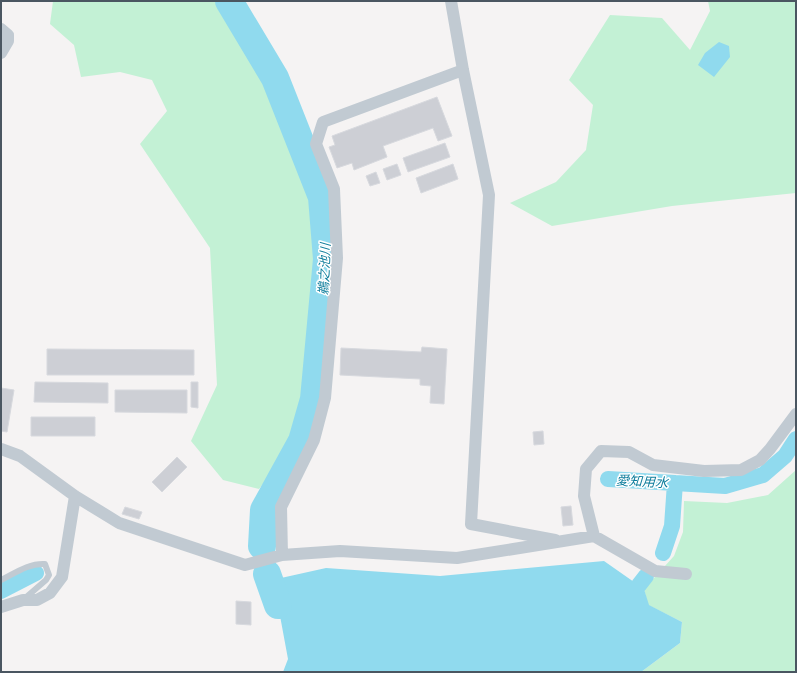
<svg xmlns="http://www.w3.org/2000/svg" width="797" height="673" font-family="Montserrat,'Noto Sans JP',sans-serif">
<rect width="100%" height="100%" fill="#f5f3f3"/>
<!-- green -->
<path fill="#c3f1d5" d="M53,1H216L268,81L293,140L315,201L318,262L305,392L296,442L259,489L223,480L191,441L217,385L210,248L140,144L167,111L152,80L120,72L81,77L74,45L50,24Z
M708,1H796V193L672,206L552,226L510,203L556,182L586,150L593,105L569,80L610,15L662,18L690,50L710,11Z
M796,470V672H641L680,643L682,622L648,605L644,589L674,556L683,532L684,501L727,503L768,495Z"/>
<!-- water -->
<path fill="#90daee" d="M719,42L729,46L730,57L714,77L698,65L705,53Z
M604,561L644,589L649,605L682,622L680,643L641,672H283L288,659L278,605L281,578L326,568L440,576Z"/>
<g fill="none" stroke-linecap="round" stroke-linejoin="round">
<!-- canal -->
<path stroke="#90daee" stroke-width="16" d="M608,479L725,486L763,475L785,456L796,439
M663,553L672,526L675,483
M639,585L646,576
M1,591L36,573"/>
<!-- river -->
<path stroke="#90daee" stroke-width="28" d="M229,1L275,78L322,197L327,259L314,399L302,441L264,510L262,546
M267,574L278,605"/>
</g>
<!-- building -->
<path fill="#cdcfd5" stroke="#d7d9de" d="M437,97L452,136L438,141L433,128L383,146L387,157L354,170L352,163L337,168L329,147L335,145L332,136Z
M445,143L450,157L408,172L403,158Z
M397,164L401,175L387,180L383,169Z
M453,164L458,179L421,193L416,178Z
M376,172L380,183L370,186L366,176Z
M422,347L447,349L444,404L430,403L431,386L420,385V379L340,375L341,348L421,352Z
M47,349L194,350V375H47Z
M35,382L108,383V403L34,402Z
M191,382H198V408L191,407Z
M1,388L14,390L7,432L1,431Z
M115,390H187V413L115,412Z
M31,417H95V436H31Z
M543,431L544,444L534,445L533,432Z
M177,457L187,467L162,492L152,482Z
M571,506L573,525L563,526L561,507Z
M125,507L142,512L139,519L122,514Z
M236,601L251,602V625L236,624Z"/>
<g fill="none" stroke-linecap="round" stroke-linejoin="round">
<!-- lane -->
<path stroke="#c1cad2" stroke-width="6" d="M1,580C15,573 29,563 45,564L49,575L46,580L24,599"/>
<!-- street -->
<path stroke="#c1cad2" stroke-width="12" d="M451,1L463,70L489,195L471,524L555,540
M1,29L8,35V41L1,53
M1,449L20,456L75,496L119,523L245,565L282,555L340,551L457,558L594,536L655,571L686,574
M594,536L584,496L586,469L601,451L629,452L653,465L704,471L741,470L760,460L770,449L796,414
M282,555L281,507L314,440L325,398L337,258L334,189L316,144L323,122L463,70
M1,607L23,600H37L50,593L62,577L75,496"/>
</g>
<g text-anchor="middle" stroke-width="3" stroke-linejoin="round" paint-order="stroke">
<!-- water labels -->
<g font-size="13" font-style="italic" fill="#0c7c9b" stroke="#fff">
<text transform="translate(324 269) rotate(-88)" y="5">鵜之池川</text>
<text transform="translate(642 481) rotate(3)" y="5">愛知用水</text>
</g>
</g>
<!-- border -->
<rect width="797" height="673" fill="none" stroke="#4a5661" stroke-width="4"/>
</svg>
